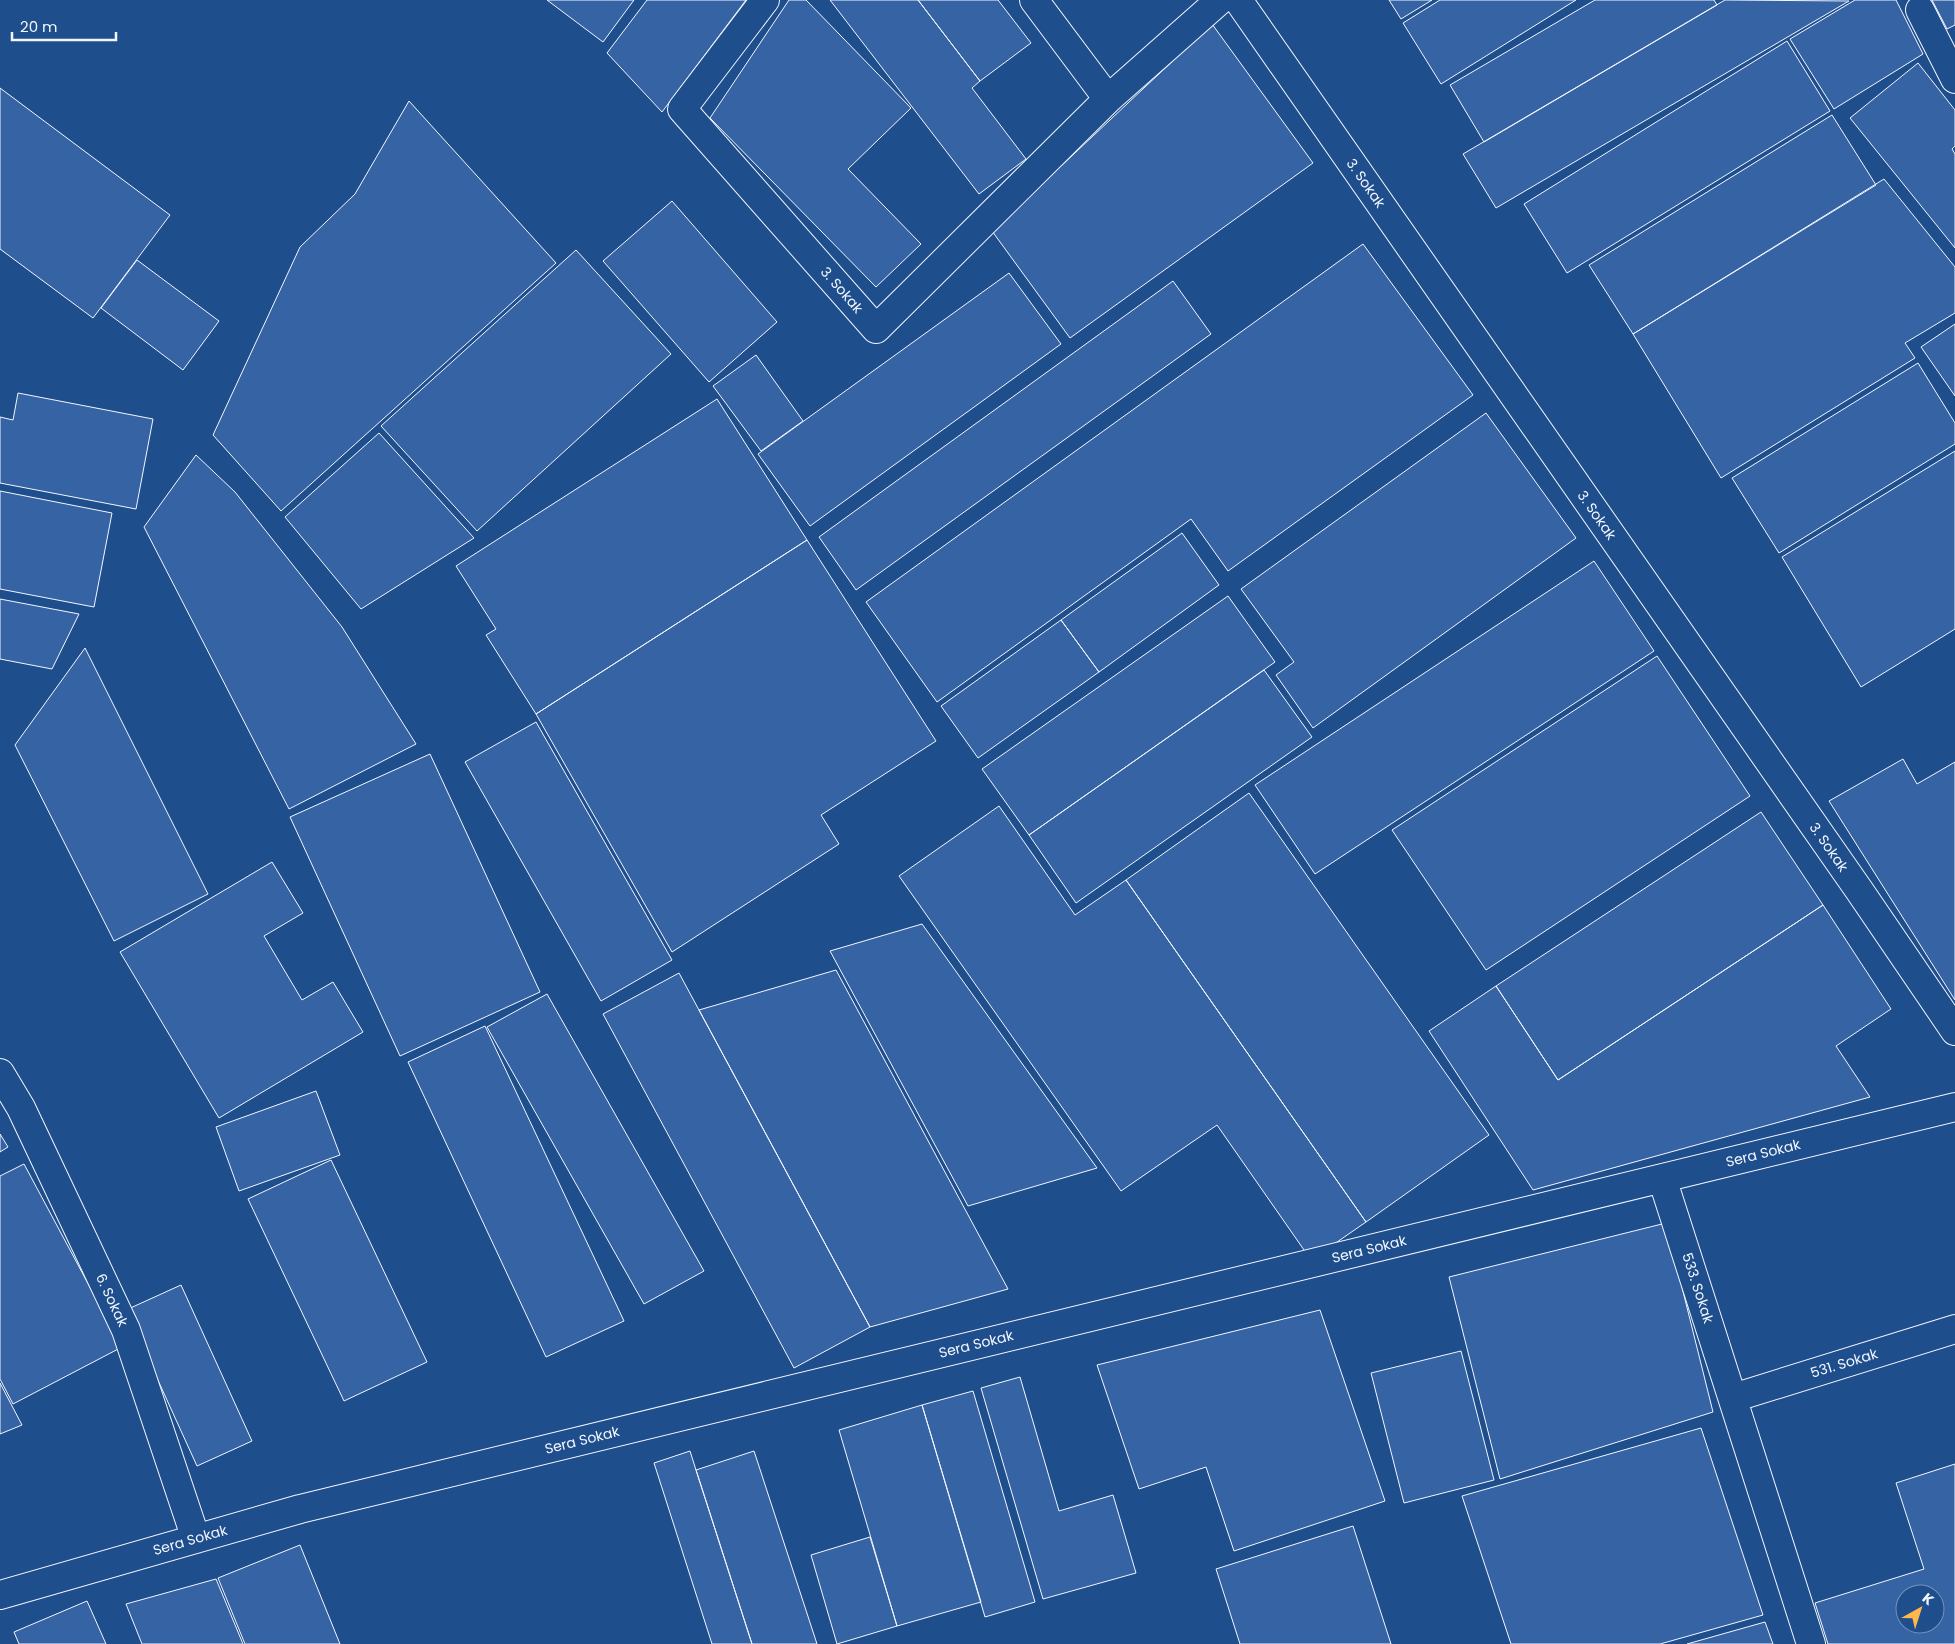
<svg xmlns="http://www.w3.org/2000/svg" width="1955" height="1644" font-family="Poppins,sans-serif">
<rect width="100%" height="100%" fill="#1f4e8c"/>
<!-- building -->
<path fill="#3563a3" stroke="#f2f6ff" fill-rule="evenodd" d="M547,0H634L603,42Z
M647,0H746L662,112L607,53Z
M789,0H806L911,108L848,169L921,244L876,287L710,118Z
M830,0H918L980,81L972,88L1026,159L979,194Z
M918,0H998L1031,43L980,81Z
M1389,0H1432L1401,19Z
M1440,0H1576L1441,84L1403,23Z
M1595,0H1714L1717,5L1484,142L1450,85Z
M1725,0L1849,1L1496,208L1463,154Z
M1855,0H1896L1923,54L1834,109L1790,39Z
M1932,0H1955V25L1947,29Z
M1212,24L1313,163L1070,338L992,231Z
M1787,41L1830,111L1567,273L1524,204Z
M1918,63L1955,110V146L1952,149L1955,154V248L1850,118Z
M0,88L170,215L93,318L0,249Z
M409,101L556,263L281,511L213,435L300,247L355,194Z
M1832,115L1876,185L1633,334L1589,265Z
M1884,179L1955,267V313L1905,343L1915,358L1721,478L1633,334Z
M672,201L777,322L709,382L603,261Z
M1363,244L1473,395L1228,571L1191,519L937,702L866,602Z
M576,250L671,354L477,531L381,426Z
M137,260L219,321L183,370L101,308Z
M1009,273L1061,344L810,526L758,454Z
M1173,281L1211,334L856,590L819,537Z
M1955,324V396L1921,347Z
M756,355L803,421L761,451L713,386Z
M1918,363L1955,423V444L1779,553L1732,478Z
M18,393L153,419L136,509L0,483V417L13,420Z
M717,399L807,540L536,714L486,635L496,629L456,566Z
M1486,413L1576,538L1313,728L1276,675L1294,662L1241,589Z
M379,433L474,538L361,609L285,517Z
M1955,451V629L1861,687L1782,557Z
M196,455L235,492L342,627L416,744L289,809L144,527Z
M0,491L112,513L94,607L0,589Z
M1182,533L1219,585L1099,672L1061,620Z
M807,540L936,741L821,815L839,844L672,952L536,714Z
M1594,561L1654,651L1315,874L1255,785Z
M1228,596L1275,662L1029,835L982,769Z
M0,599L79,614L52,669L0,659Z
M1061,620L1099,672L978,758L941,706Z
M85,648L208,894L114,941L15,745Z
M1657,656L1750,796L1486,970L1392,830Z
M1264,670L1312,737L1076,903L1029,835Z
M536,722L672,960L601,1001L465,762Z
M430,754L540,992L400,1056L290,817Z
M1903,759L1917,784L1955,762V1000L1829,801Z
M1249,793L1489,1135L1366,1222L1126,880Z
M999,806L1075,915L1126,880L1366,1222L1311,1260L1217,1125L1121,1191L899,876Z
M1761,812L1823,905L1558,1080L1496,986Z
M272,862L303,913L264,936L302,1000L333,982L363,1032L219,1118L120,952Z
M1823,905L1891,1009L1836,1046L1870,1097L1533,1190L1429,1031L1496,986L1558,1080Z
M922,924L1097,1168L968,1206L830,951Z
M836,970L1008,1289L870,1327L699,1010Z
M679,973L870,1327L794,1368L603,1014Z
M547,994L704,1271L644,1304L487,1027Z
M485,1026L624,1321L546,1357L408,1062Z
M316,1091L340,1155L239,1191L216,1127Z
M0,1134L8,1147L0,1152Z
M331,1160L427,1362L344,1401L248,1199Z
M24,1164L122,1347L13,1404L0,1379V1176Z
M1666,1223L1713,1412L1500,1479L1449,1277Z
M181,1285L252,1441L197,1466L126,1310Z
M1320,1310L1385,1501L1234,1551L1206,1467L1139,1489L1097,1365Z
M1461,1351L1494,1480L1404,1503L1371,1373Z
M1020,1377L1059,1511L1113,1495L1136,1573L1043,1599L981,1388Z
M0,1383L22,1425L0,1434Z
M973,1391L1035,1602L985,1617L922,1405Z
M922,1405L981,1602L897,1626L839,1430Z
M1701,1428L1763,1615L1660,1644H1511L1462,1496Z
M690,1451L696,1470L752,1644H712L654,1463Z
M754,1451L817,1644H752L696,1470Z
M1955,1464V1644H1828L1815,1603L1924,1569L1896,1483ZM1905,1594H1935V1624H1905Z
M1353,1526L1391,1644H1240L1216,1569Z
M870,1537L897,1626L837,1644L811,1555Z
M300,1545L340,1644H245L218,1578Z
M216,1579L243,1644H142L126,1604Z
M87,1601L106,1644H19L14,1632Z
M1765,1622L1773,1644H1687Z"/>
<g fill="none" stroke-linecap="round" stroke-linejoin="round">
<!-- street casing -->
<g stroke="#f2f6ff" stroke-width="30">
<path id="street" d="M765,0L682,109L876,329L1108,99L1220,0
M1034,0L1108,99
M1238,0L1859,890L1955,1031
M1920,10L1955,79
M0,1073L21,1108L126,1330L196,1539
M1662,1178L1811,1644
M1733,1398L1955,1329
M0,1595L300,1509L1955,1107"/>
</g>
<!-- street -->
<use href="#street" stroke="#1f4e8c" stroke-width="28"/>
</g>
<g text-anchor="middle" stroke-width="4" stroke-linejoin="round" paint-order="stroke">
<!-- street labels -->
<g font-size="14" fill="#f2f6ff" stroke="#1f4e8c">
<text transform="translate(1366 183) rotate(55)" y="5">3. Sokak</text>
<text transform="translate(842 290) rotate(49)" y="5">3. Sokak</text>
<text transform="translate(1597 515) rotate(55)" y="5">3. Sokak</text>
<text transform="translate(1829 847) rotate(55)" y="5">3. Sokak</text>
<text transform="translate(1763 1153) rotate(-14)" y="5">Sera Sokak</text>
<text transform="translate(1369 1249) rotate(-14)" y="5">Sera Sokak</text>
<text transform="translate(1698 1288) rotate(72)" y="5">533. Sokak</text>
<text transform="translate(112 1300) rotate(65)" y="5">6. Sokak</text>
<text transform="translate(976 1344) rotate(-14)" y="5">Sera Sokak</text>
<text transform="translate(1844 1363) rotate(-17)" y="5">531. Sokak</text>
<text transform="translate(582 1440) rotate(-14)" y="5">Sera Sokak</text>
<text transform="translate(190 1540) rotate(-16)" y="5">Sera Sokak</text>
</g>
</g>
<!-- north arrow -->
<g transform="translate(1920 1609) rotate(39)"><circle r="24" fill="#1f4e8c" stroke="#7391ba"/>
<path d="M0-4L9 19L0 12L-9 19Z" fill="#ffb74d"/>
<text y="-8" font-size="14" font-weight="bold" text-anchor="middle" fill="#f2f6ff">K</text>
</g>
<!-- scale -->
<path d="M12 32v8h104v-8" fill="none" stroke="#f2f6ff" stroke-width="2.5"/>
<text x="20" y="32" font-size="15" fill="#f2f6ff" stroke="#1f4e8c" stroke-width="4" paint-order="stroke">20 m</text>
</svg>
